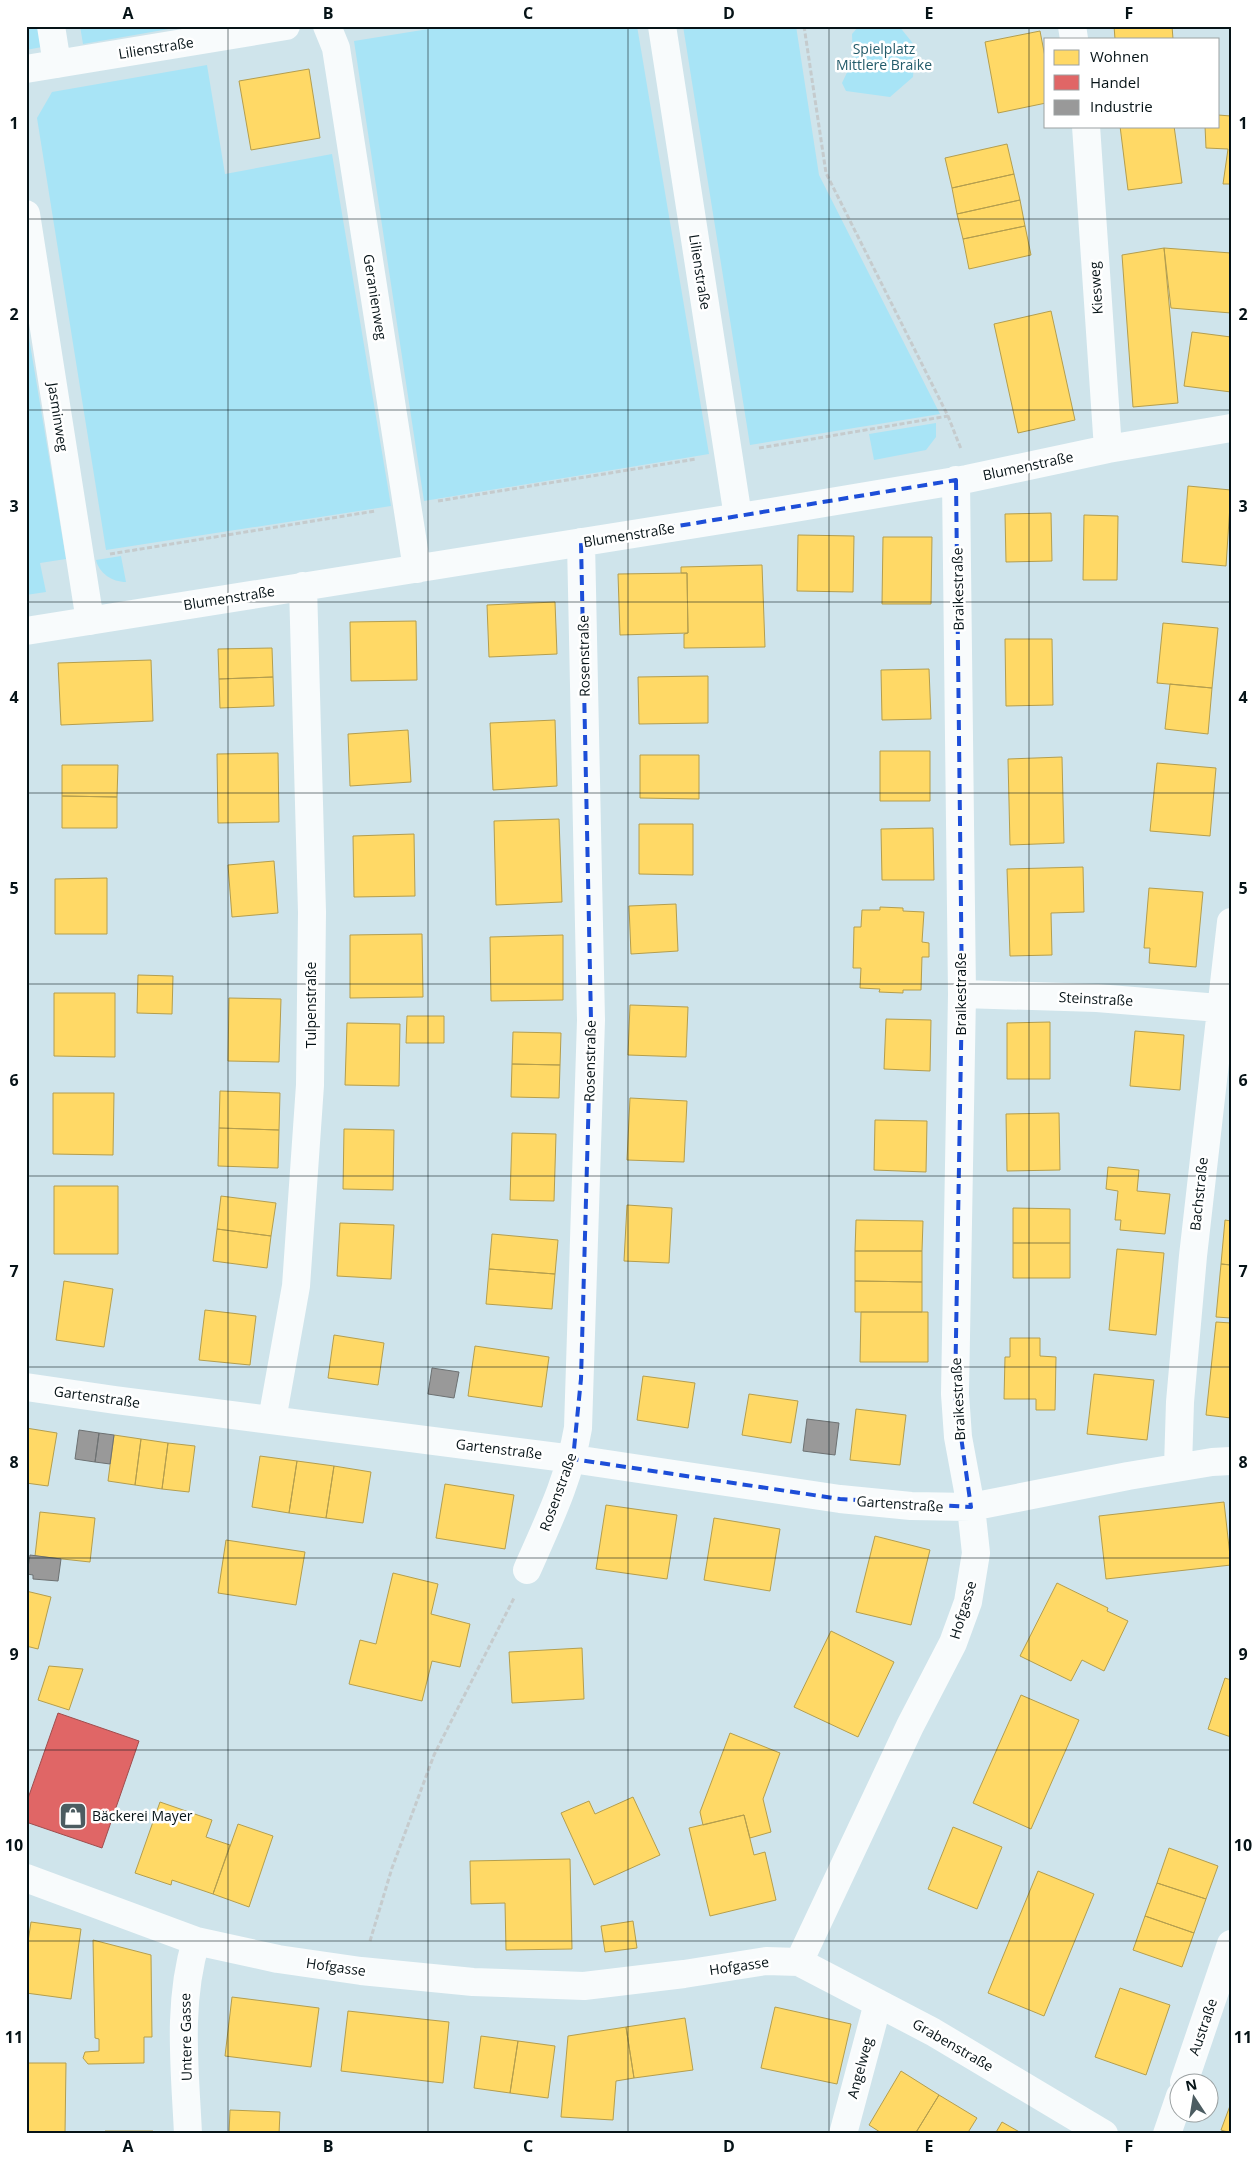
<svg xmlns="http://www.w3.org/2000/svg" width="1257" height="2160" font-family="'Open Sans',sans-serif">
<rect width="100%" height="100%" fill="#cfe4eb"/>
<!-- green -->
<path fill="#a8e4f6" d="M26,26H38L42,47L26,50Z
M80,26H186L83,44Z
M447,26H637L709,454L424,501L354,41Z
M683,26H796L819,175L940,414L750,445Z
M859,26H899L915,46L913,77L890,97L846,91L842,83L853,60L852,34Z
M207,65L225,174L332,154L391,506L106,550L37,118L52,92Z
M26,320L66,559L40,563L46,592L26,595Z
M936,423V437L926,450L874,460L869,434Z
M121,556L126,582C112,582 99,573 96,560Z"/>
<!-- homes -->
<path fill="#ffd966" stroke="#b49e4e" d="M1114,26H1172L1173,39H1115Z
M1040,31L1046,62V103L998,113L985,42Z
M309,69L320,138L251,150L239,81Z
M1218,115L1231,116V184H1223L1228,149L1206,148L1205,126H1218Z
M1120,126H1174L1182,183L1128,190Z
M1007,144L1014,174L952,188L945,158Z
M1014,174L1020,200L957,214L952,188Z
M1020,200L1025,226L963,239L957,214Z
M1025,226L1031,255L969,269L963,239Z
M1164,248L1231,253V313L1171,308Z
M1164,248L1178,403L1133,407L1122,255Z
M1051,311L1075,420L1018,433L994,324Z
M1192,332L1231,337V392L1184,386Z
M1188,486L1231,490L1226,566L1182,562Z
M1051,513L1052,561L1006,562L1005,514Z
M1084,515L1118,516L1117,580H1083Z
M798,535L854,536L853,592L797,591Z
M883,537H932L931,604H882Z
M762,565L765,647L684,648V634L688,633L687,573H681V567Z
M687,573L688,633L620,635L618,574Z
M555,602L557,654L489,657L487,605Z
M416,621L417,680L351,681L350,622Z
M1163,623L1218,628L1212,688L1157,683Z
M1005,639H1052L1053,705L1006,706Z
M272,648L273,677L219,679L218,649Z
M151,660L153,721L61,725L58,663Z
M929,669L931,719L882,720L881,670Z
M708,676V723L639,724L638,677Z
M273,677L274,706L220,708L219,679Z
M1170,684L1212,688L1208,734L1165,729Z
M555,720L557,786L493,790L490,723Z
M408,730L411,782L350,786L348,734Z
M880,751H930V801H880Z
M278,753L279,822L218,823L217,754Z
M640,755H699V799L640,798Z
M1062,757L1064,843L1010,845L1008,759Z
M1157,763L1216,768L1210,836L1150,831Z
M62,765H118L117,797L62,796Z
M62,796L117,797V828H62Z
M559,819L562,902L496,905L494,821Z
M639,824H693V875L639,874Z
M933,828L934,880H882L881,829Z
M414,834L415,896L354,897L353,836Z
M274,861L278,913L232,917L228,865Z
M1083,867L1084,912L1051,913L1052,955L1010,956L1007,869Z
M107,878V934H55V879Z
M1149,888L1203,892L1196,967L1149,963L1150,948H1144Z
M676,904L678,951L631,954L629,906Z
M880,907L903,908V911L924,912L922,942L929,943V957H922L921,990H903V993L879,992L880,989L860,988L861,968H853L854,927H861L862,910H880Z
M422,934L423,997L350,998V935Z
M563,935V1000L491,1001L490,937Z
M138,975L173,976L172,1014L137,1013Z
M54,993H115V1057L54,1056Z
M229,998L281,999L279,1062L228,1061Z
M630,1005L688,1007L686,1057L628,1055Z
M407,1016H444V1043H406Z
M886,1019L931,1020L930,1071L884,1069Z
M1050,1022V1079H1007V1023Z
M347,1023L400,1024L399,1086L345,1085Z
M1135,1031L1184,1035L1180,1090L1130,1086Z
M513,1032L561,1033L560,1065L512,1064Z
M512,1064L560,1065L559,1098L511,1097Z
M220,1091L280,1093L279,1130L219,1128Z
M53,1093H114L113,1155L53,1154Z
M630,1098L687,1101L684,1162L627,1160Z
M1059,1113L1060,1170L1007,1171L1006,1114Z
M875,1120L927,1121L926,1172L874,1170Z
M219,1128L279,1130L278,1168L218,1166Z
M344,1129L394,1130L393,1190L343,1189Z
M512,1133L556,1134L554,1201L510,1200Z
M1108,1167L1139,1170L1137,1191L1170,1194L1165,1234L1120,1230L1121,1220H1115L1118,1191L1106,1189Z
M54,1186H118V1254H54Z
M221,1196L276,1203L271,1236L217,1229Z
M627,1205L672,1208L669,1263L624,1261Z
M1013,1208L1070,1209V1243H1013Z
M856,1220L923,1221L922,1251H855Z
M1225,1220L1231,1221V1265L1221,1264Z
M340,1223L394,1225L391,1279L337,1276Z
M217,1229L271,1236L267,1268L213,1261Z
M492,1234L558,1240L555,1274L489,1269Z
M1013,1243H1070V1278H1013Z
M1117,1249L1164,1253L1156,1335L1109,1330Z
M855,1251H922V1282L855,1281Z
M1221,1264L1231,1265V1318L1216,1317Z
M489,1269L555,1274L552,1309L486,1304Z
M64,1281L113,1289L104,1347L56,1340Z
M855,1281L922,1282V1312H855Z
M205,1310L256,1316L250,1365L199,1360Z
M861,1312H928V1362H860Z
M1216,1322L1231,1323V1418L1206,1415Z
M334,1335L384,1343L378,1385L328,1378Z
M1010,1338H1040V1356L1056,1357L1055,1410H1036V1399H1004L1005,1357H1010Z
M475,1346L549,1357L542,1407L468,1396Z
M1094,1374L1154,1380L1147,1440L1087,1434Z
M643,1376L695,1383L688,1428L637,1420Z
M749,1394L798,1401L791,1443L742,1435Z
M856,1409L906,1415L900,1465L850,1460Z
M26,1428L57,1433L48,1486L26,1483Z
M114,1435L141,1439L135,1485L108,1481Z
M141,1439L168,1443L162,1489L135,1485Z
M168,1443L195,1446L189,1492L162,1489Z
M260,1456L297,1461L289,1513L252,1507Z
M297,1461L334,1466L326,1518L289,1513Z
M334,1466L371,1472L363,1523L326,1518Z
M445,1484L514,1495L505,1549L436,1538Z
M1224,1502L1231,1565L1106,1579L1099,1516Z
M606,1505L677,1515L667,1579L596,1569Z
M40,1512L95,1518L90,1562L35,1556Z
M714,1518L780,1529L770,1591L704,1580Z
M875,1536L930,1550L911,1625L856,1612Z
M226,1540L305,1552L296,1605L218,1593Z
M393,1573L438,1584L431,1614L470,1624L460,1667L432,1661L422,1701L349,1684L360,1640L376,1644Z
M1057,1583L1108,1608L1107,1611L1128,1621L1104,1671L1082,1660L1071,1681L1020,1656Z
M26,1591L51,1597L38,1649L26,1646Z
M831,1631L894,1662L858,1737L794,1707Z
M582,1648L584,1699L512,1703L509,1652Z
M49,1666L83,1669L69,1710L38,1700Z
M1225,1678L1231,1680V1737L1208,1729Z
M1021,1695L1079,1720L1031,1829L973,1803Z
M730,1733L780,1753L763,1799L771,1832L750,1838L744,1815L703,1825L700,1812Z
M633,1797L660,1855L594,1885L561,1813L589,1801L595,1814Z
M160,1802L212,1820L206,1837L230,1845L213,1894L172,1880L171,1885L135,1873Z
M744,1815L754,1855L765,1852L776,1900L710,1916L689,1828Z
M238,1824L273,1836L249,1907L213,1894Z
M953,1827L1002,1847L977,1909L928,1889Z
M1169,1848L1218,1866L1206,1899L1157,1883Z
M570,1859L572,1949L506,1950L505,1903L471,1904L470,1861Z
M1038,1871L1094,1894L1044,2016L988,1993Z
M1157,1883L1206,1899L1194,1933L1145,1916Z
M1145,1916L1194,1933L1182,1967L1133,1950Z
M633,1921L637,1948L605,1952L601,1926Z
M31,1922L81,1929L71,1999L26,1993V1955Z
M93,1940L151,1955L152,2037H144V2063L88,2064L83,2058L85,2052L99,2051V2039L95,2038Z
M1120,1988L1170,2005L1146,2075L1095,2057Z
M232,1997L319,2008L311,2067L225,2056Z
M775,2007L851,2024L837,2084L761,2068Z
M348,2011L449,2022L443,2083L341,2071Z
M685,2018L693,2070L634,2078L626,2027Z
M626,2027L634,2078L616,2081L613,2120L561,2117L568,2036Z
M481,2036L518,2041L510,2093L474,2088Z
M518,2041L555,2046L548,2098L510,2093Z
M26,2063H66L65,2134H26Z
M901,2071L939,2095L915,2134H883L869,2125Z
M939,2095L977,2118L967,2134H915Z
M1231,2103V2133L1221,2130Z
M230,2110L280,2112L279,2134H229Z
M1002,2122L1023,2134H995Z
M105,2131H153V2134H105Z"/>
<!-- shops -->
<path fill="#e06666" stroke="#9f4d4e" d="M58,1713L139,1741L102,1848L26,1822V1804Z"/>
<!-- industry -->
<path fill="#999" stroke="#6d7172" d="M432,1368L459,1372L454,1398L428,1394Z
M807,1419L839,1423L835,1455L803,1451Z
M79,1430L99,1433L95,1462L75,1459Z
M99,1433L114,1435L110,1464L95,1462Z
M30,1555L61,1559L58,1581L33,1579V1575L27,1574Z"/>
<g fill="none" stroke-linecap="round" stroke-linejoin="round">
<!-- path -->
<path stroke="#c5cbcd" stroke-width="3" stroke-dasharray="5 2.5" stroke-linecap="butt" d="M804,26L826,173L948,416L961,449
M759,448L948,416
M438,501L696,459
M110,554L375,511
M370,1941L392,1868L434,1755L514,1598"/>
<!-- street -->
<path stroke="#f8fbfc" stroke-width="28" d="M51,26L57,64
M327,26L336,48L417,569
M662,26L738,517
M1072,26L1074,39
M26,69L286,26
M1086,126L1108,449
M26,214L90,621
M26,631L771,512L967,479L1108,449L1231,428
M962,994L1097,998L1231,1009
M26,1387L115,1400L573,1459L840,1499L911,1506L971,1507L1128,1476L1212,1462L1231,1461
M272,1420L296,1286L310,1085L312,912L303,586
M1178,1467L1180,1402L1193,1256L1231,922
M527,1570C548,1522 569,1480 578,1428L591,1020L581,542
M26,1878L196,1941L278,1959L361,1971L473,1982L584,1986L684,1974L766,1961L799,1962L933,2032L1104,2134
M799,1962L910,1726L953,1643L968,1602L976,1553L971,1507L958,1437L955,1394L962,994L956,480
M1184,2082L1231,1944
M188,2134C185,2069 177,2004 196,1941
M843,2134L878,2003
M1167,2134L1180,2096"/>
</g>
<!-- marked area -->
<path fill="none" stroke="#1d4ed8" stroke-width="4" stroke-dasharray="10 6" stroke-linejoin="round" d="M956,480L962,994L955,1394L971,1507L840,1499L573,1459L581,1379L591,1020L581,542Z"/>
<!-- grid -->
<path fill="none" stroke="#061317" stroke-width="1" stroke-opacity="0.55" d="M228,26V2134M428,26V2134M628,26V2134M829,26V2134M1029,26V2134M26,219H1231M26,410H1231M26,602H1231M26,793H1231M26,984H1231M26,1176H1231M26,1367H1231M26,1558H1231M26,1750H1231M26,1941H1231"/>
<!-- icons -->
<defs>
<g id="shop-square" transform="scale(1.4375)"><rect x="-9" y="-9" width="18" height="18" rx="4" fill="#4c5c61" stroke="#fff"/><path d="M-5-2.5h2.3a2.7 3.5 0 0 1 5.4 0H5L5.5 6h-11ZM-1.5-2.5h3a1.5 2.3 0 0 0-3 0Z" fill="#fff"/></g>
</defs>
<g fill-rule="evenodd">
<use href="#shop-square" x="73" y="1816"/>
</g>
<g text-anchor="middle" stroke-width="5" stroke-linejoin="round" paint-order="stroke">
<!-- street labels -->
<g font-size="14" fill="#061317" stroke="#fff">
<text transform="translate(156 48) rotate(-9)" y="5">Lilienstraße</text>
<text transform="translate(700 272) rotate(81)" y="5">Lilienstraße</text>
<text transform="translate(1096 288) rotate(-94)" y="5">Kiesweg</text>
<text transform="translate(375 297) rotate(81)" y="5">Geranienweg</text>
<text transform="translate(58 417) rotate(81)" y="5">Jasminweg</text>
<text transform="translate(1028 466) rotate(-12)" y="5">Blumenstraße</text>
<text transform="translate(629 535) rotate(-9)" y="5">Blumenstraße</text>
<text transform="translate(958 589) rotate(-91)" y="5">Braikestraße</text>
<text transform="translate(229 598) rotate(-9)" y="5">Blumenstraße</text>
<text transform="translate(584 656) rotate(-91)" y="5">Rosenstraße</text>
<text transform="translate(961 994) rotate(-90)" y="5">Braikestraße</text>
<text transform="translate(1096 999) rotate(3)" y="5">Steinstraße</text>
<text transform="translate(311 1005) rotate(-90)" y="5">Tulpenstraße</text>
<text transform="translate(590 1061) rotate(-89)" y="5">Rosenstraße</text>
<text transform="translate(1199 1194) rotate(-84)" y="5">Bachstraße</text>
<text transform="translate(97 1397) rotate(8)" y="5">Gartenstraße</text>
<text transform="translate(958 1399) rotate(-93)" y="5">Braikestraße</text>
<text transform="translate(499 1449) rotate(7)" y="5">Gartenstraße</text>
<text transform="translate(558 1492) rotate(-70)" y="5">Rosenstraße</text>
<text transform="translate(900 1504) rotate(4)" y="5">Gartenstraße</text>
<text transform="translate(963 1610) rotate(-73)" y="5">Hofgasse</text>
<text transform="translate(739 1966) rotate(-8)" y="5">Hofgasse</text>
<text transform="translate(336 1967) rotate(8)" y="5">Hofgasse</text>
<text transform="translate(1203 2027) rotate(-71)" y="5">Austraße</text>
<text transform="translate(186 2037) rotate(-91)" y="5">Untere Gasse</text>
<text transform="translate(953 2045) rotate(30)" y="5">Grabenstraße</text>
<text transform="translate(860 2068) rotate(-75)" y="5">Angelweg</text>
</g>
<!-- park labels -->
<g font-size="14" fill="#235b6a" stroke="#fff">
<text x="884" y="54">Spielplatz<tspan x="884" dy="16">Mittlere Braike</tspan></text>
</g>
<!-- poi labels -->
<g font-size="14" fill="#061317" stroke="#fff" text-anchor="start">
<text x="92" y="1821">Bäckerei Mayer</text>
</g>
</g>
<!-- border -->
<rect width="1257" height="2160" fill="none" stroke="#ffffff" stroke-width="55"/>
<!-- legend -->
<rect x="1044" y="38" width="175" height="90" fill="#ffffff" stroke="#9ba1a2"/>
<rect x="1054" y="50" width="25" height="15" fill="#ffd966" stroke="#9ba1a2"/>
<text x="1090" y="62" font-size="15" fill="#061317">Wohnen</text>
<rect x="1054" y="75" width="25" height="15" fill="#e06666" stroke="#9ba1a2"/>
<text x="1090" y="88" font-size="15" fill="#061317">Handel</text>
<rect x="1054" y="100" width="25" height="15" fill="#999999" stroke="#9ba1a2"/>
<text x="1090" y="112" font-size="15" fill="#061317">Industrie</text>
<!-- north arrow -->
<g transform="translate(1194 2098) rotate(348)"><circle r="24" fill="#ffffff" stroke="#9ba1a2"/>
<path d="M0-4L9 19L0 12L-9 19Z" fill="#4c5c61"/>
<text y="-8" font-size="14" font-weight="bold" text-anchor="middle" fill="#061317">N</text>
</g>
<rect x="28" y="28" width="1202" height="2104" fill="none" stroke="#061317" stroke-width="2"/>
<g font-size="16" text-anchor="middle" font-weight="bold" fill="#061317">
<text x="128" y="19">A</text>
<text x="328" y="19">B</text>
<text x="528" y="19">C</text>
<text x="729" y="19">D</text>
<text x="929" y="19">E</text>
<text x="1129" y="19">F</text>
<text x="14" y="129">1</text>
<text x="1243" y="129">1</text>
<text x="14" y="320">2</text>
<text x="1243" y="320">2</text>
<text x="14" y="512">3</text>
<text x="1243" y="512">3</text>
<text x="14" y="703">4</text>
<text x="1243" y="703">4</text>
<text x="14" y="894">5</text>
<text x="1243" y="894">5</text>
<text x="14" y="1086">6</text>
<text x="1243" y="1086">6</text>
<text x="14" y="1277">7</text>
<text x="1243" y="1277">7</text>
<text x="14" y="1468">8</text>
<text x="1243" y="1468">8</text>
<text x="14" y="1660">9</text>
<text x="1243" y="1660">9</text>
<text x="14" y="1851">10</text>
<text x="1243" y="1851">10</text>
<text x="14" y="2043">11</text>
<text x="1243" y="2043">11</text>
<text x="128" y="2152">A</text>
<text x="328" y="2152">B</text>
<text x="528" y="2152">C</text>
<text x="729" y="2152">D</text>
<text x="929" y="2152">E</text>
<text x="1129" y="2152">F</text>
</g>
</svg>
